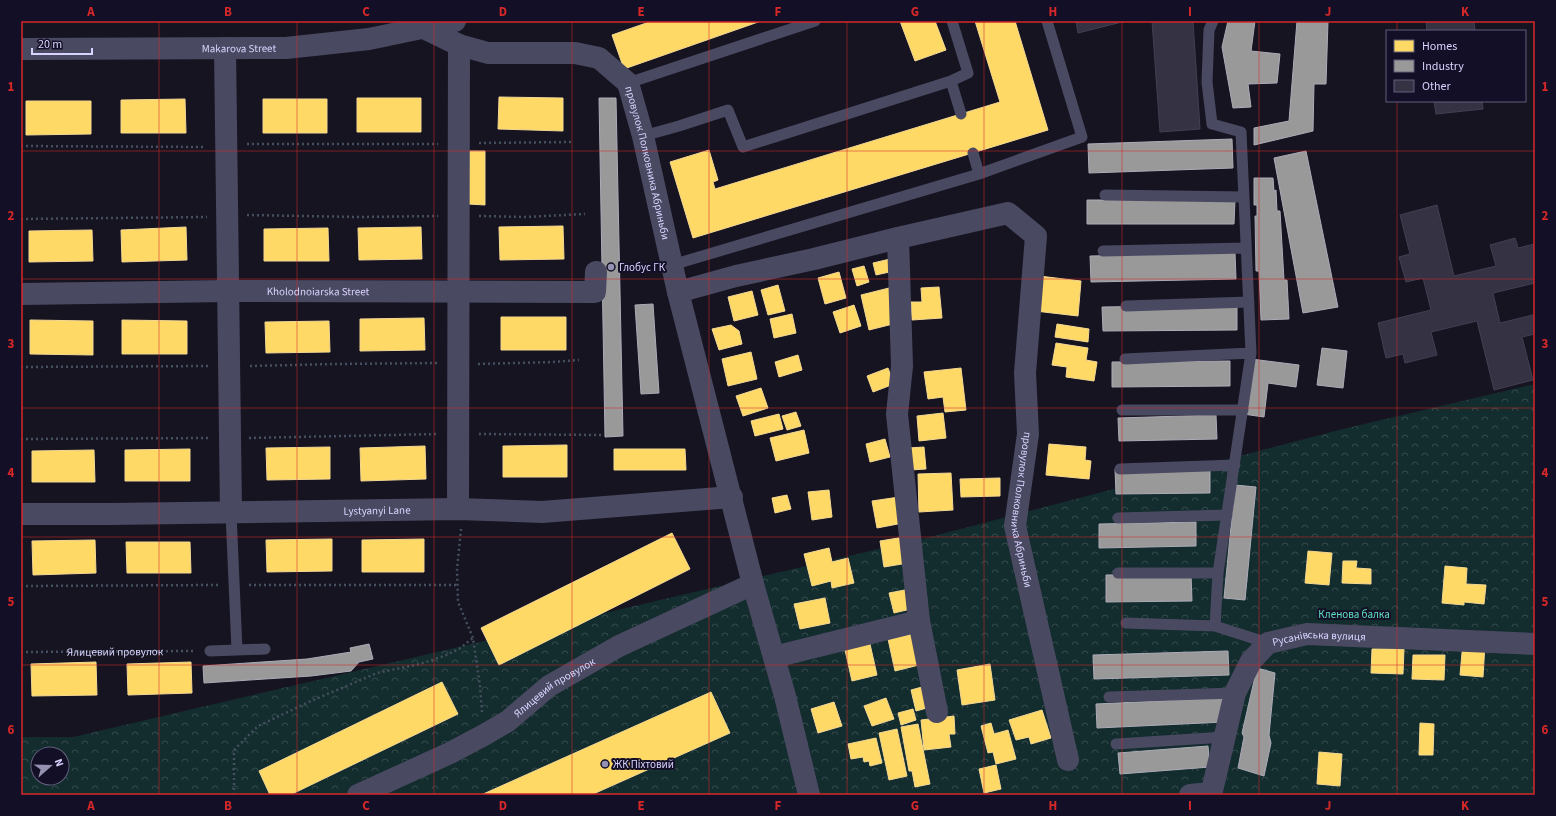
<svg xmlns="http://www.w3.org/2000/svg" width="1556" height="816" font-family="'Source Sans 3',sans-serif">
<defs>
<pattern id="forest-crowns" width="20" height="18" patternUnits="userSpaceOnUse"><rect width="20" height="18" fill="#132c2d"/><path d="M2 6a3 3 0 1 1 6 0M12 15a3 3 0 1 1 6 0" fill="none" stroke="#354a4c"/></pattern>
</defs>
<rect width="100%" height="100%" fill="#161421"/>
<!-- forest -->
<path fill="url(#forest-crowns)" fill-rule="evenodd" d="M1535,384V795H21V737H73L930,537L1343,429ZM38,754H62V778H38Z"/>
<!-- homes -->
<path fill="#ffd966" stroke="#f4d894" d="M652,21H761L624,69L612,35Z
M900,21H935L946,50L915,61Z
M975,21H1015L1048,130L693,238L670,162L709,150L718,180L713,182L715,189L1000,102Z
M499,97L563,98V131L498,129Z
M357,98H421V132H357Z
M185,99L186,133H121V100Z
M263,99H327V133H263Z
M26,101H91V134L26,135Z
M469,151H485V205L468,204Z
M563,226L564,259L500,260L499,227Z
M186,227L187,260L122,262L121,230Z
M421,227L422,259L359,260L358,228Z
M328,228L329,261H264V229Z
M92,230L93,261L29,262V231Z
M890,259L894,271L876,275L873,263Z
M864,266L869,282L857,286L852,269Z
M839,272L846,298L825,304L818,278Z
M1039,276L1081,281L1078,316L1035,311Z
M778,285L785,311L768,315L761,290Z
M939,287L942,318L912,320L911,302H922L921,288Z
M889,288L897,323L869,330L861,295Z
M752,291L758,315L734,321L728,297Z
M854,305L861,326L840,333L833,312Z
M792,314L796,333L774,338L770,319Z
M501,317H566V350H501Z
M424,318L425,350L360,351V319Z
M30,320L93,321V355L30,354Z
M122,320L187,321V354H122Z
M329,321L330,352L266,353L265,322Z
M1057,324L1089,329L1088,342L1055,337Z
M731,325L739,331L742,344L719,350L712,329Z
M1056,343L1088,348L1086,360L1097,362L1094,381L1066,377L1067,367L1052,365Z
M751,352L757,379L728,386L722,359Z
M798,355L802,370L779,377L775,362Z
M888,368L894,384L873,392L867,376Z
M961,368L966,410L945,412L943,397L928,399L924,372Z
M761,388L768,408L743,416L736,396Z
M796,412L801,426L787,430L782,416Z
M943,413L946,438L919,441L917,416Z
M779,414L783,429L755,436L751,421Z
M804,430L809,453L776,461L770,438Z
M885,439L890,457L870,462L866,444Z
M1049,444L1086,447L1085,460L1091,461L1089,479L1046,475Z
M567,445V477H503V446Z
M425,446L426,479L361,481L360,448Z
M330,447V479L267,480L266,448Z
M924,447L926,469L910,470L908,448Z
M190,449V481H125V450Z
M614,449H685L686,470H614Z
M94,450L95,482H32V451Z
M951,473L953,510L919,512L918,474Z
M1000,478V496L961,497L960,479Z
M829,490L832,517L812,520L808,492Z
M787,495L791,509L775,513L772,498Z
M899,497L903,523L877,528L872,501Z
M672,533L690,569L499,665L481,628Z
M904,537L908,563L884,567L880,541Z
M332,539V571L267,572L266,540Z
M424,539V572H362V540Z
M95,540L96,573L33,575L32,541Z
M126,542H190L191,573H127Z
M829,548L832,562L848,558L854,583L832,588L831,581L812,586L804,554Z
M1308,551L1332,553L1329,585L1305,583Z
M1343,561H1357L1356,568L1371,569V584L1342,583Z
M1445,566L1467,568L1466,584L1486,585L1484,604L1464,602V605L1442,603Z
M910,589L915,608L894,613L889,593Z
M825,598L830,623L800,629L794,604Z
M912,634L919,665L895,671L888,639Z
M1463,642L1485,644L1483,677L1460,675Z
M870,644L877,675L852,681L845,650Z
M1372,649H1404L1403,674L1371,673Z
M1413,655H1445L1444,680L1412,679Z
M96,662L97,695L32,696L31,664Z
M191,662L192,693L128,695L127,664Z
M990,664L995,700L962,705L957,670Z
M442,682L458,714L290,795H270L259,771Z
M922,687L927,708L916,711L911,690Z
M711,692L730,733L591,795H481Z
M886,698L894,719L872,726L864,706Z
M834,702L842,726L818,733L811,709Z
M913,709L916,720L901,725L898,713Z
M1042,710L1051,738L1031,744L1029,737L1016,740L1009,720Z
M954,716L955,734H949L951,747L924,750L921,720Z
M991,723L994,734L1008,730L1016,759L996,764L993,752L988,753L981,726Z
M1420,723L1434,724L1433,755H1419Z
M918,724L930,784L915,787L912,771H909L901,727Z
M897,729L907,776L889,780L879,733Z
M876,738L882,763L870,766L869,761L864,762L863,757L851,759L848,744Z
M1319,752L1342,754L1340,786L1317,784Z
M996,765L1001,789L984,793L979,769Z"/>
<!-- industry -->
<path fill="#999" stroke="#acabb8" d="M1228,21H1255L1251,51L1280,54L1277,83L1248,84L1251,107L1233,108L1222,47Z
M1297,21H1328L1326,84H1314L1313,131L1254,145V128L1289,121Z
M599,98H616L623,436L605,437Z
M1232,139L1233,168L1089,173L1088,144Z
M1306,151L1338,307L1303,313L1274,158Z
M1254,178H1273L1274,191L1276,190L1277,211H1280L1284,280H1287L1289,319L1261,320L1259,271H1256L1255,216H1257V205H1254Z
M1087,200H1235L1234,224H1087Z
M1235,253L1236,279L1091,282L1090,256Z
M653,304L659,393L641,394L635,305Z
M1237,305V330L1103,331L1102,307Z
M1322,348L1347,351L1343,388L1317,385Z
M1251,359L1299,365L1296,387L1268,383L1264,417L1243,414Z
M1230,361V386L1112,387V362Z
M1216,415L1217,439L1119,441L1118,418Z
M1210,468V493L1116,494L1115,469Z
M1235,485L1256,487L1245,600L1224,598Z
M1196,522V546L1099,548V524Z
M1191,574L1192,601L1106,602V575Z
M369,644L373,659L359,662L351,671L311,676L204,683L203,666L307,659L351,652L350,648Z
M1228,651L1229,675L1094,679L1093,655Z
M1257,668L1275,673L1269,735L1271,743L1264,776L1238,768L1244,737L1242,733Z
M1223,698L1225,722L1097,728L1096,704Z
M1208,746L1210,767L1120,774L1118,753Z"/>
<!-- building -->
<path fill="#343243" stroke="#433f54" d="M1076,21H1126L1078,33Z
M1152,21H1193L1200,129L1160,132Z
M1426,21H1474L1475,31H1427Z
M1434,101H1482L1483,109L1436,114Z
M1437,205L1454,276L1496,266L1490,245L1515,238L1518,248L1535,244V283L1493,293L1500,323L1533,315L1535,325V334L1522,337L1533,380L1494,390L1477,321L1431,332L1437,355L1405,363L1403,354L1386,358L1378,323L1431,310L1423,278L1406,282L1399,257L1410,254L1400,215Z"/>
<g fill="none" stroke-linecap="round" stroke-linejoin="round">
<!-- path -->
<g stroke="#44505f" stroke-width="2.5" stroke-dasharray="2 3" stroke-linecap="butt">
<path d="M479,143L574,142"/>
<path d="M247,144H438"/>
<path d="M21,146L206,147"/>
<path d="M247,215L358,217L438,216"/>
<path d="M479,216L526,217L585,214"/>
<path d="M21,219L207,217"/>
<path d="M478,364L553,362L579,360"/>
<path d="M250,366L336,364L439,363"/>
<path d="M21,367L209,366"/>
<path d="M479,434L601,435"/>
<path d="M249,438L438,434"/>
<path d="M21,439L210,438"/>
<path d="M461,529L457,569L458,602L473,638L480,686L482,712"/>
<path d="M249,585H457"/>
<path d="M21,586L218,585"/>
<path id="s1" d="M21,652L194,651"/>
<path d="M234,795V750L258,726L311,701L377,673L420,664L444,656L459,649L473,638"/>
</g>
<!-- service -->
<path stroke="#4a4962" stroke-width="11" d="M1213,21L1209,30L1207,82L1212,124L1241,132L1251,353L1218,573L1215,626L1268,643
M951,81L961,114
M628,83L815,21
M643,136L679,126L728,110L743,147L951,81L968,73L952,21
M973,153L979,174
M1105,195L1244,197
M1103,251L1246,248
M672,265L979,174L1082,137L1047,21
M1126,306L1249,302
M1125,359L1251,353
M1122,410H1243
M1120,469L1235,465
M231,513L237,650
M1118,518L1227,515
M1118,573H1218
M1126,623L1215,626
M210,651L265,649
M1109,697L1235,693
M1116,744L1225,737"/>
<!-- minor -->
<g stroke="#4a4962" stroke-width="22">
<path id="s2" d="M424,28L459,45L488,53H575L599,58L628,83L643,136L678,292L753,584L785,696L809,795"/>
<path d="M225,48L231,513"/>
<path d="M898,238L902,366L897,414L919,621L937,712"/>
<path id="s3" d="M678,292L736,276L814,259L898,238L1008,213L1036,236L1025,373L1028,434L1015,526L1068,760"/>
<path id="s4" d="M21,294L229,291L595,292L596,272"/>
<path d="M458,509L459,45"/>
<path id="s5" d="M21,514H111L458,509L542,512L732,497"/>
<path d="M774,657L919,621"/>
<path id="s6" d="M358,795L450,753L484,735L508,721L549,686L619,646L753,584"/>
<path d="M1190,795L1211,793"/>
<path id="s7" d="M1211,795L1235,693L1251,661L1268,643L1307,634L1535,644"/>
</g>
<!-- tertiary -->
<path stroke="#4a4962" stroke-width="22" id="s8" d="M21,49L286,48L369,39L455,21"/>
</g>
<!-- grid -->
<path fill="none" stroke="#d62828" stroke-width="1" stroke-opacity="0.55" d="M159,21V795M297,21V795M434,21V795M572,21V795M709,21V795M847,21V795M984,21V795M1122,21V795M1259,21V795M1397,21V31M1397,101V795M21,151H1535M21,279H1535M21,408H1535M21,537H1535M21,665H1535"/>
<!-- markers -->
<g fill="#9591b1" stroke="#130f26" stroke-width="1.5">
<circle cx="611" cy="267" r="4"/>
<circle cx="605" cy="764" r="4"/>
</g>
<g text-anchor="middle" stroke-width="4" stroke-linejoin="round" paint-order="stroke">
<!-- street labels -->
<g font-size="11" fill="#d9d4ff" stroke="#130f26">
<text dy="4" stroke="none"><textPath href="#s8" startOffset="218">Makarova Street</textPath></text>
<text dy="4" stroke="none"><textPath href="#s2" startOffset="301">провулок Полковника Абриньби</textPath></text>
<text dy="4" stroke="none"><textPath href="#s4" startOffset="297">Kholodnoiarska Street</textPath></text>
<text dy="4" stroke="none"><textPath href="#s3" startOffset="651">провулок Полковника Абриньби</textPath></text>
<text dy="4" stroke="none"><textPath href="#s5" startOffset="356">Lystyanyi Lane</textPath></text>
<text dy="4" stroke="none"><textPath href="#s7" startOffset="217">Русанівська вулиця</textPath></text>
<text dy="4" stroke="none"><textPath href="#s1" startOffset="94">Ялицевий провулок</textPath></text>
<text dy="4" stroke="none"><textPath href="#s6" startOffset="225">Ялицевий провулок</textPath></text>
</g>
<!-- poi labels -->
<g font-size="11" fill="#d9d4ff" stroke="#130f26" text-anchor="start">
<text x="619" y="271">Глобус ГК</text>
<text x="613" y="768">ЖК Піхтовий</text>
</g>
<!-- park labels -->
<g font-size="11" fill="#5fe0c0" stroke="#130f26">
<text x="1354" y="618">Кленова балка</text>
</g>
</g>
<!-- border -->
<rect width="1556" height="816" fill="none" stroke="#130f26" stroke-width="44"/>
<!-- legend -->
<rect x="1386" y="30" width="140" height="72" fill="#130f26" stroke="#625e7d"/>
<rect x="1394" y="40" width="20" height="12" fill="#ffd966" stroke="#625e7d"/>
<text x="1422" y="50" font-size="12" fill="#d9d4ff">Homes</text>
<rect x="1394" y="60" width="20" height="12" fill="#999999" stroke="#625e7d"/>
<text x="1422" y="70" font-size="12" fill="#d9d4ff">Industry</text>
<rect x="1394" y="80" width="20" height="12" fill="#343243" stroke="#625e7d"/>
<text x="1422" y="90" font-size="12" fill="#d9d4ff">Other</text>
<!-- north arrow -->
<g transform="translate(50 766) rotate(70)"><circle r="19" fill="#130f26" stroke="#625e7d"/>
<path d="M0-3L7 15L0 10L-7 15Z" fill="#9591b1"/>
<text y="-6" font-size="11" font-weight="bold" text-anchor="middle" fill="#d9d4ff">N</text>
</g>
<!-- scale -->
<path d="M32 48v6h60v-6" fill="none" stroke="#d9d4ff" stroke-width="2"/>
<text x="38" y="48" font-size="12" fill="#d9d4ff" stroke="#130f26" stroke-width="3" paint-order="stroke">20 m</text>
<rect x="22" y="22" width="1512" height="772" fill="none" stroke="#d62828" stroke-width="1.5"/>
<g font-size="13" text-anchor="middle" font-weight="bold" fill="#d62828">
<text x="91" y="16">A</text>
<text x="228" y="16">B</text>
<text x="366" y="16">C</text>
<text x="503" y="16">D</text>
<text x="641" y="16">E</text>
<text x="778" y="16">F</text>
<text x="915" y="16">G</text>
<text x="1053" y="16">H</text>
<text x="1190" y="16">I</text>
<text x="1328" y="16">J</text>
<text x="1465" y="16">K</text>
<text x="11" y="91">1</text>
<text x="1545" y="91">1</text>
<text x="11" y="220">2</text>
<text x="1545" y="220">2</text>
<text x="11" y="348">3</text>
<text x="1545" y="348">3</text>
<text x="11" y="477">4</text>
<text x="1545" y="477">4</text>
<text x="11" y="606">5</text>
<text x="1545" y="606">5</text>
<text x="11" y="734">6</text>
<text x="1545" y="734">6</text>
<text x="91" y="810">A</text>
<text x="228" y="810">B</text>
<text x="366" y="810">C</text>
<text x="503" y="810">D</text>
<text x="641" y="810">E</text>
<text x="778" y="810">F</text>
<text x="915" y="810">G</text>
<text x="1053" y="810">H</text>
<text x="1190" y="810">I</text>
<text x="1328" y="810">J</text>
<text x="1465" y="810">K</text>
</g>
</svg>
